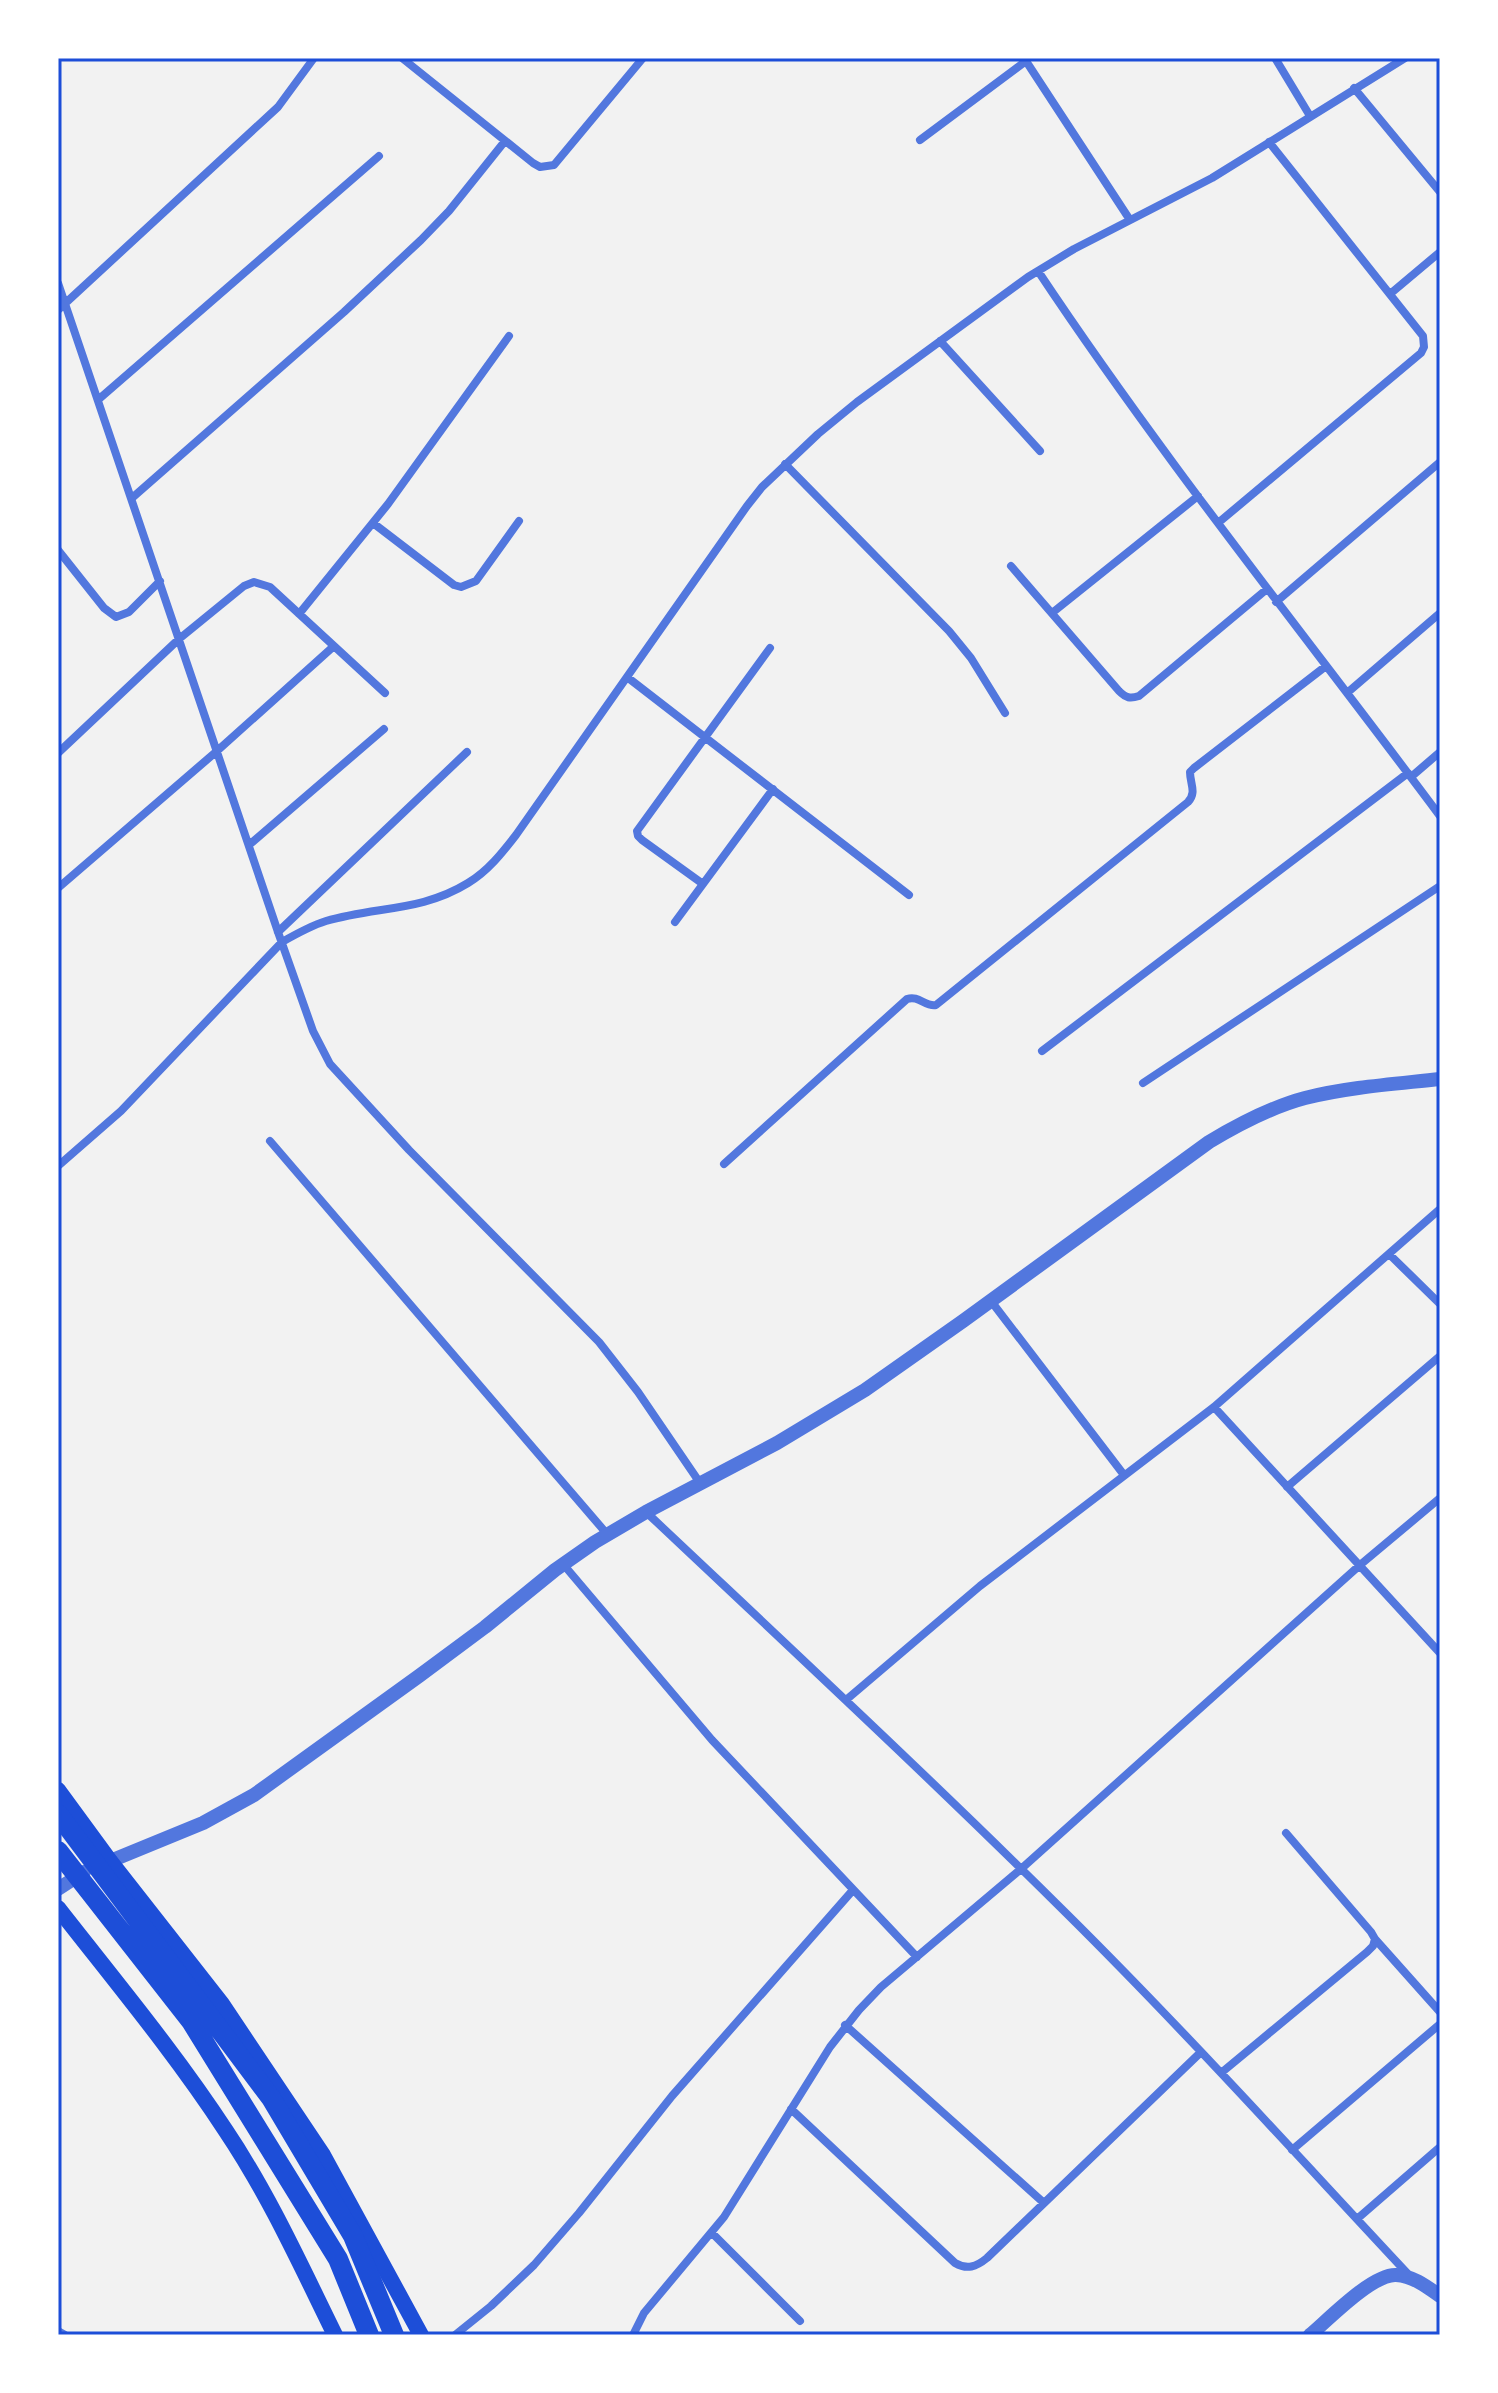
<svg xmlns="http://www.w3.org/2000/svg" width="1498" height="2393" font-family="'Golos Text',sans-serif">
<rect width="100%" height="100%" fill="#f2f2f2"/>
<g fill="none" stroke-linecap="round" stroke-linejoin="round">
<!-- minor -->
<path stroke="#5277de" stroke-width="8" d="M402,58L533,163L540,167L554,165L643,58
M1024,58L1130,220
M1275,58L1310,116
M1354,88L1440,192
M920,140L1026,61
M1038,271C1163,459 1305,635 1440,816
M58,283L278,932L313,1031L330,1064L409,1150L599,1342L638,1392L700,1483
M1390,294L1440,252
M58,310L278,107L314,58
M940,341L1040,451
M99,399L379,156
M785,464L949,631L971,658L1005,713
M132,498L344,312L421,240L449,211L505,141
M373,523L454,585L461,587L476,581L519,521
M1218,523L1421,353L1424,347L1423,336L1269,142
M58,550L104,608L116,617L129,612L160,581
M1011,566L1119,691C1126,698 1130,699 1139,696L1267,589
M1276,602L1440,462
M1052,613L1198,496
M299,614L388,504L509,336
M627,677L909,895
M1347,693L1440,613
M58,753L179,639L244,586L254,582L270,587L385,693
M1411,777L1440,752
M249,845L384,729
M703,884L642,840L638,836L637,831L770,648
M58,888L217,751L334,646
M675,922L773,789
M278,932L467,752
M1042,1051L1408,773
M1143,1083L1440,886
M270,1141L607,1534
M724,1164L907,999C919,995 925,1007 936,1005L1188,802C1197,792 1190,784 1190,772L1194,768L1326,666
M58,1166L121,1111L282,942C296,934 310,926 326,921C376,906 421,912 468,883C488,871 502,853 516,835L747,506L762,487L818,434L857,402L1028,277L1074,249L1212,178L1405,58
M1389,1254L1440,1304
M991,1301L1124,1475
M1214,1407L1440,1653
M1287,1487L1440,1356
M646,1512C787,1645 929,1777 1067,1914C1184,2030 1295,2153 1408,2274
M563,1564L712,1740L917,1957
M846,1700L980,1586L1214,1407L1440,1209
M1375,1939L1440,2012
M845,2025L1044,2203
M1221,2073L1367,1952L1373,1946L1375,1939L1371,1932L1286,1833
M791,2109L955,2263C967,2270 976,2267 987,2258L1201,2052
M1292,2150L1440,2024
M1357,2219L1440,2147
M712,2233L800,2321
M58,2331L65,2335
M455,2335L491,2306L534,2265L579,2213L672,2096L853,1890
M633,2335L644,2313L724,2217L830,2047L859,2010L881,1987L1021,1869L1360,1565L1440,1498"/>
<!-- tertiary -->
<path stroke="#5277de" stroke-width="14" d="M103,1864L203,1823L254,1795L419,1676L485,1627L555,1570L595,1542L646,1512L777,1443L865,1390L963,1321L1209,1142C1239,1124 1271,1107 1305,1098C1349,1087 1395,1084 1440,1079
M58,1889L84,1872
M1310,2335C1328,2320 1372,2274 1396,2275C1413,2276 1426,2286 1440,2296"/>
<!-- secondary -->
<path stroke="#1d4ed8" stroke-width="16" d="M58,1790L110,1861L222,2004L323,2155L421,2335
M58,1908C115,1981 175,2053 226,2131C269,2195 301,2266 335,2335"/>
<!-- primary -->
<path stroke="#1d4ed8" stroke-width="20" d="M58,1814L271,2098L353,2236L394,2335
M58,1851L191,2021L338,2259L369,2335"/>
</g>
<!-- border -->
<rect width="1498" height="2393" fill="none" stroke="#ffffff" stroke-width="120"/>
<rect x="60" y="60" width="1378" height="2273" fill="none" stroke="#1d4ed8" stroke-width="3"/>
</svg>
